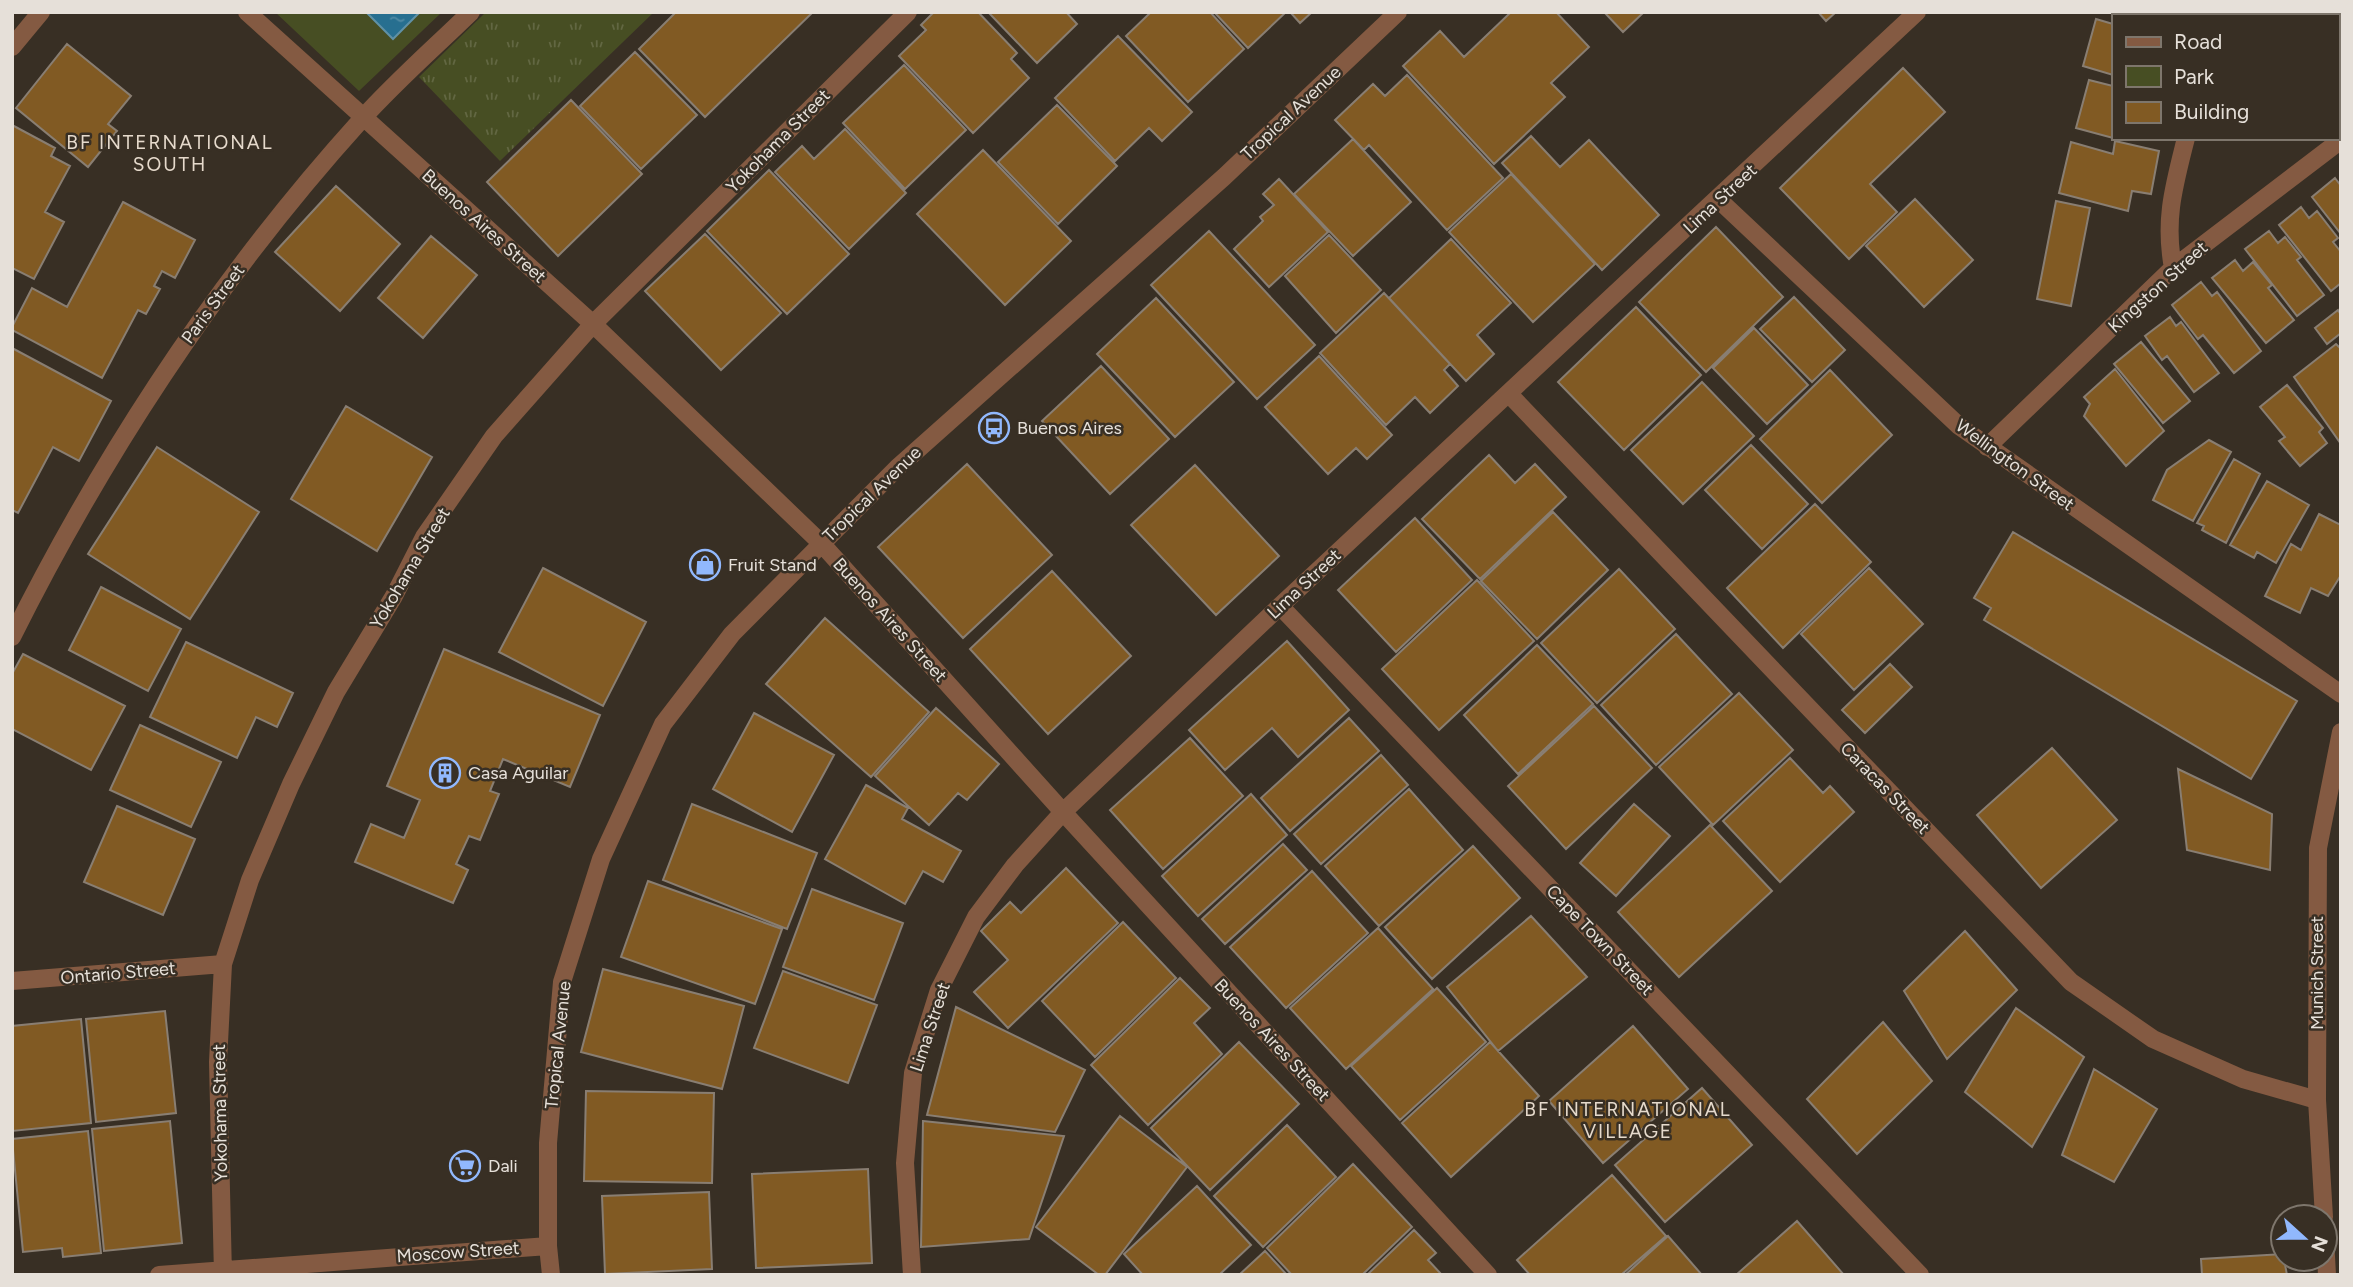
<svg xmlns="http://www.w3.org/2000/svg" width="2353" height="1287" font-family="Figtree,sans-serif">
<defs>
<pattern id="grass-tufts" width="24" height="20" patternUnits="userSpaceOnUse" patternTransform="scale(1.75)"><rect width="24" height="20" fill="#474e23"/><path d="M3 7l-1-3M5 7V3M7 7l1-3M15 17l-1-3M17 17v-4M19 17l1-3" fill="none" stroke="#626742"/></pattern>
<pattern id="water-ripples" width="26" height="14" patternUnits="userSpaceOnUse" patternTransform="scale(1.75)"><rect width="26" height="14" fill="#276f90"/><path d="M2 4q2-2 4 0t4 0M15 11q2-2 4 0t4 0" fill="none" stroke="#518aa4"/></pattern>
</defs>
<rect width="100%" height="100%" fill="#382f24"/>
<!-- grass -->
<path fill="url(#grass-tufts)" d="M486,12H654L500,161L419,77Z"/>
<!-- park -->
<path fill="#474e23" d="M275,12H442L359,91Z"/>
<!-- water -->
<path fill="url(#water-ripples)" stroke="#6091a6" stroke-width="2" d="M366,12H420L393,39Z"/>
<!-- building -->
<path fill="#815a23" stroke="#897e72" stroke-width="2" d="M676,12H813L705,117L639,49Z
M934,12H978L1017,53L1011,59L1029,78L973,133L899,56L926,30L921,25Z
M988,12H1066L1077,24L1037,63Z
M1151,12H1210L1244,49L1188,102L1126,36Z
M1214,12H1286L1248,48Z
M1290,12H1312L1300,23Z
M1511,12H1556L1589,47L1551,83L1565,97L1494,164L1403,66L1440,31L1464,57Z
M1604,12H1644L1623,32Z
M1818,12H1836L1826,21Z
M2245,12H2324L2333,15L2246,16Z
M2096,19L2113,24V75L2083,66Z
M1118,36L1192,112L1162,141L1149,128L1115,161L1055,98Z
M67,44L131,96L108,124L117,131L88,167L16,108Z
M635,52L697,115L641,169L580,106Z
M904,65L966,130L905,189L843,123Z
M1903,68L1945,112L1870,184L1897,212L1849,259L1780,188Z
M1407,75L1503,178L1447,230L1369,145L1364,150L1335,120L1373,84L1385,96Z
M2089,80L2113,86V138L2076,128Z
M571,100L642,174L558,256L487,182Z
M1057,105L1117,166L1058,224L998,162Z
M12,125L55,148L51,156L70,166L45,212L64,222L34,279L12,268Z
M845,129L906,193L849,249L775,172L802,146L814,159Z
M1531,136L1560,167L1589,140L1659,215L1602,270L1502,163Z
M1353,139L1411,202L1353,256L1294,194Z
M2115,141L2159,151L2151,194L2132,191L2128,211L2059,193L2071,142L2113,154Z
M983,150L1071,241L1005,305L917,214Z
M769,170L849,254L787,314L707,231Z
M1511,174L1595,264L1533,322L1449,232Z
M2335,178L2341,186V234L2312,197Z
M1279,179L1328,232L1269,287L1234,249L1263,221L1260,217L1274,205L1263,194Z
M336,186L400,244L340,311L275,252Z
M1915,199L1973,260L1924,307L1866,246Z
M2056,201L2090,208L2071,306L2037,299Z
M123,202L195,240L175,278L162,271L154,286L160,289L146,314L138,310L102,378L12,330V327L32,288L67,307Z
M2301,207L2309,218L2317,211L2338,238L2333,242L2341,252V283L2331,291L2279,225Z
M1716,227L1783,297L1706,372L1639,302Z
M1209,231L1315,345L1257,399L1151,285Z
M2269,231L2278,243L2285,237L2301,257L2297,260L2324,295L2297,316L2245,249Z
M705,234L781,313L721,370L645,291Z
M1329,235L1381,290L1336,333L1285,276Z
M431,236L477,275L423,338L378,298Z
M1451,239L1511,303L1477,335L1494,354L1466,381L1389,298Z
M2235,260L2243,271L2253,262L2272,285L2268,288L2294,320L2266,343L2212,278Z
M2201,282L2212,296L2217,292L2261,351L2234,373L2203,335L2198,339L2172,305Z
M1384,293L1450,364L1444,370L1458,386L1430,413L1415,397L1386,425L1320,353Z
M1794,297L1845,350L1812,382L1760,329Z
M1156,298L1234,382L1175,437L1097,354Z
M1636,307L1701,375L1624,450L1558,382Z
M2338,310L2341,315V333L2327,344L2315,328Z
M2170,317L2176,326L2181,322L2219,373L2194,392L2167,356L2162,360L2145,336Z
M1754,328L1808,385L1767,424L1713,368Z
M2141,342L2190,401L2163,423L2114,364Z
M2336,344L2341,349V444L2294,377Z
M12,348L111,401L79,461L53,447L18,513L12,510Z
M1319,356L1392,435L1367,459L1356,448L1328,474L1265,407Z
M1101,366L1169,439L1110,494L1042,421Z
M2115,369L2164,431L2126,466L2084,416L2090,404L2084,397Z
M1830,370L1892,435L1822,503L1760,439Z
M1702,382L1754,436L1683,504L1631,450Z
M2287,385L2323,428L2319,432L2327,443L2300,466L2279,441L2285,437L2260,407Z
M346,406L432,457L377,551L291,499Z
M2209,440L2231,452L2193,521L2153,500L2167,470Z
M1751,445L1808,504L1762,549L1705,490Z
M157,447L259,512L190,619L88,554Z
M1489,455L1515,483L1535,464L1566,497L1480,579L1422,519Z
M2234,459L2260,474L2226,543L2202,530L2204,526L2197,523Z
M967,464L1052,555L963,638L878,547Z
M1195,465L1279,556L1216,615L1131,525Z
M2267,481L2309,505L2276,563L2257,552L2254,558L2230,545Z
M1815,504L1871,562L1783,648L1727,588Z
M1553,512L1608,570L1537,639L1481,581Z
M2319,514L2341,525V575L2328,596L2311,588L2300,613L2265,596L2291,544L2301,550Z
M1415,518L1472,580L1396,652L1338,590Z
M2013,532L2297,701L2251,779L1984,620L1991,608L1974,598Z
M543,568L646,622L603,706L499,652Z
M1869,568L1923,624L1854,690L1801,634Z
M1619,569L1675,629L1597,703L1541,643Z
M1052,571L1131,656L1048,734L970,649Z
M1477,580L1534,641L1439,730L1382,669Z
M101,587L181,629L148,691L69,650Z
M825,618L929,712L871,777L766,684Z
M1676,634L1732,694L1656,765L1601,705Z
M1287,641L1349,710L1298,757L1272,728L1225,770L1189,730Z
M186,642L293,693L277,727L256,717L237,758L150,717Z
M1537,645L1593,704L1518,774L1464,715Z
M444,649L600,715L570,787L503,759L490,791L499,794L480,840L469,836L456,864L468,870L453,903L355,862L371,824L404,838L420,800L387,786Z
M23,654L125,706L91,770L12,729V674Z
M1890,664L1912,687L1865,733L1842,710Z
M1739,693L1793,750L1713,825L1659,767Z
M1594,706L1652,768L1566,849L1508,786Z
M936,708L999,764L967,800L958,793L929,825L875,776Z
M754,713L834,755L792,832L713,789Z
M1349,718L1379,751L1290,831L1261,798Z
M140,725L221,762L191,827L110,790Z
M1190,738L1243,796L1163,869L1110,810Z
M2052,748L2117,820L2041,888L1977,815Z
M1381,755L1408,785L1321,864L1294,834Z
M1790,758L1823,793L1830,786L1854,812L1780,882L1723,821Z
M2178,769L2272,814L2270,870L2187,850Z
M866,785L908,808L902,819L961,851L943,882L923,871L905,904L825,859Z
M1409,789L1463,850L1379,926L1325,866Z
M1251,794L1287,835L1198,916L1162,876Z
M692,804L817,853L787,929L663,880Z
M1634,804L1670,836L1616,896L1580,863Z
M117,806L195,839L163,915L84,882Z
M1710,825L1772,891L1679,977L1618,912Z
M1283,844L1307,870L1225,944L1202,919Z
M1473,846L1520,898L1432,979L1385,927Z
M1066,868L1118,923L1008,1028L974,992L1008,960L981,931L1010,902L1021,913Z
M1312,871L1368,933L1286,1008L1230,947Z
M648,881L782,929L755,1004L621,957Z
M812,889L903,923L874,1000L783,967Z
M1531,916L1587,977L1498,1051L1447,987Z
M1123,922L1176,978L1095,1057L1042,1001Z
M1378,928L1433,989L1346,1069L1290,1008Z
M1965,931L2017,990L1947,1059L1904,991Z
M603,969L744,1006L722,1089L581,1052Z
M783,971L877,1005L848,1083L754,1048Z
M1180,978L1210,1008L1194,1023L1222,1054L1148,1125L1091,1065Z
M1437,988L1486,1042L1400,1120L1351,1066Z
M956,1007L1085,1070L1055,1132L927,1115Z
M2016,1008L2084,1057L2032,1147L1965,1092Z
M165,1011L176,1113L96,1122L86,1019Z
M81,1019L91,1123L12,1131V1026Z
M1883,1022L1932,1081L1857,1154L1807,1099Z
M1633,1026L1688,1089L1603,1163L1549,1101Z
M1239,1042L1299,1104L1210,1190L1151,1128Z
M1490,1042L1539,1096L1451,1177L1402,1123Z
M2094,1069L2157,1109L2114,1182L2062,1155Z
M1702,1088L1752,1145L1665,1222L1615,1165Z
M586,1091L714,1093L712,1183L584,1181Z
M1120,1116L1187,1167L1105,1275H1099L1036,1227Z
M170,1121L182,1243L104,1251L92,1129Z
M923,1121L1064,1136L1029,1239L921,1247Z
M1287,1125L1336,1177L1263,1247L1214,1196Z
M88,1131L101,1253L63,1257L62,1248L23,1252L12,1139Z
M1353,1164L1412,1227L1362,1275H1292L1267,1248Z
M868,1169L872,1263L756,1268L752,1174Z
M1612,1175L1666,1236L1621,1275H1530L1517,1260Z
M1197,1186L1251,1245L1219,1275H1143L1124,1254Z
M709,1192L712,1269L605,1274L602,1196Z
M1797,1221L1844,1275H1736Z
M1414,1230L1436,1253L1428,1260L1442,1275H1367Z
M1668,1236L1702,1275H1625Z
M1265,1251L1287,1275H1239Z
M2283,1254L2287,1275H2202L2201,1259Z"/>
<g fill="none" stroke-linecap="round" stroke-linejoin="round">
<!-- minor -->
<path stroke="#845a42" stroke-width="18" d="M247,12L593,324L821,543L1063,812L1488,1275
M2217,16L2218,12
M12,47L41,12
M1719,200L1959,426L2341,694
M2173,268C2164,219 2174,186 2186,138
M1509,394L2071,982L2153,1039L2243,1079L2317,1100
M1987,447L2173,268L2341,140
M1280,606L1920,1275
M12,637C105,451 221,275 361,120C395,82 434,48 471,12
M12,981L223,964
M2324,1217L2317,1100L2318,848L2341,732
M2325,1238L2327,1275
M159,1275L548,1246
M223,1275L218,1062L223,964L250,880L291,784L336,692L394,596L424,537L494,436L593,324L908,12
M551,1275L548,1246V1143L562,982L601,859L663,724L732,634L897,468L1224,177L1398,12
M912,1275L905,1163L913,1073L939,990L976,917L1015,865L1063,812L1280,606L1917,12"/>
</g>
<!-- icons -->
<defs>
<g id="bus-ring" transform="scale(1.575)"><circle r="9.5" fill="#382f24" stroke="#91b8fd" stroke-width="1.5"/><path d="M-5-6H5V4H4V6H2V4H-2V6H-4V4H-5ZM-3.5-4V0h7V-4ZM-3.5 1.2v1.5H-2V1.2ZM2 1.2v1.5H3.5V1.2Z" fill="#91b8fd"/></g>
<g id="shop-ring" transform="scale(1.575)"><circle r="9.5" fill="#382f24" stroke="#91b8fd" stroke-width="1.5"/><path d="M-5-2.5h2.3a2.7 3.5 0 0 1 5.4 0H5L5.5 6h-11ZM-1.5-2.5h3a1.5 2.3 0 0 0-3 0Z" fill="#91b8fd"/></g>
<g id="building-ring" transform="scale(1.575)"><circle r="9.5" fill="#382f24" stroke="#91b8fd" stroke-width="1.5"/><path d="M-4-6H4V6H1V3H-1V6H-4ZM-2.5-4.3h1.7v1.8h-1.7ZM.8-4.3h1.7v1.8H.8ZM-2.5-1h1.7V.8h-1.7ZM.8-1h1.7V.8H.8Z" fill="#91b8fd"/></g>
<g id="supermarket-ring" transform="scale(1.575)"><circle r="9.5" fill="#382f24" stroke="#91b8fd" stroke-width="1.5"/><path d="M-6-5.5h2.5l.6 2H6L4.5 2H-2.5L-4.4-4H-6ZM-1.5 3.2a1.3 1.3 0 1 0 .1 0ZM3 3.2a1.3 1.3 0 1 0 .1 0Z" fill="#91b8fd"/></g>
</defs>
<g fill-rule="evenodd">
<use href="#bus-ring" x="994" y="428"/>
<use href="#shop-ring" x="705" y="565"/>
<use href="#building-ring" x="445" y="773"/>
<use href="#supermarket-ring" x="465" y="1166"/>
</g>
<g text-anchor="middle" stroke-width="5" stroke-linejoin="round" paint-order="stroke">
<!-- street labels -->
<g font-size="18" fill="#e6e0d9" stroke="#382f24">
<text transform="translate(1291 113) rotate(-43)" y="6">Tropical Avenue</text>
<text transform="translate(778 141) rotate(-45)" y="6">Yokohama Street</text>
<text transform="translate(1720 199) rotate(-43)" y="6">Lima Street</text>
<text transform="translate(484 226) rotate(42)" y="6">Buenos Aires Street</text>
<text transform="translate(2158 287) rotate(-42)" y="6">Kingston Street</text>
<text transform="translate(213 304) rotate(-54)" y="6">Paris Street</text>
<text transform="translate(2015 465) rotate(36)" y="6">Wellington Street</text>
<text transform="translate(872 494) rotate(-44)" y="6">Tropical Avenue</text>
<text transform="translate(410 568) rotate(-59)" y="6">Yokohama Street</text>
<text transform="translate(1304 584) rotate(-43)" y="6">Lima Street</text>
<text transform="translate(890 620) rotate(48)" y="6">Buenos Aires Street</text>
<text transform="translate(1885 788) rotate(46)" y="6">Caracas Street</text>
<text transform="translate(1600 940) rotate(46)" y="6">Cape Town Street</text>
<text transform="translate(118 973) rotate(-5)" y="6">Ontario Street</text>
<text transform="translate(2317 973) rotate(-90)" y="6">Munich Street</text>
<text transform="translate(930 1027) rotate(-72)" y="6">Lima Street</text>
<text transform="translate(1272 1040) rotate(47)" y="6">Buenos Aires Street</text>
<text transform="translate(558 1045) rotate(-84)" y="6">Tropical Avenue</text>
<text transform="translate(220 1113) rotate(-91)" y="6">Yokohama Street</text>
<text transform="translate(458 1252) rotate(-4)" y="6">Moscow Street</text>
</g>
<!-- poi labels -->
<g font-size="18" fill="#e6e0d9" stroke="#382f24" text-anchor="start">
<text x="1017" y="434">Buenos Aires</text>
<text x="728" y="571">Fruit Stand</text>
<text x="468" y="779">Casa Aguilar</text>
<text x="488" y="1172">Dali</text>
</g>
<!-- neighbourhood labels -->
<g font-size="19" letter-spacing="2" fill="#e6dacc" stroke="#382f24">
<text x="170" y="149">BF INTERNATIONAL<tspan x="170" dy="22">SOUTH</tspan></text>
<text x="1628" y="1116">BF INTERNATIONAL<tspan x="1628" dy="22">VILLAGE</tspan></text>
</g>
</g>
<!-- border -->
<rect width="2353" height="1287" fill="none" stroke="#e6e0d9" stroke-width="28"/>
<!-- legend -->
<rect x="2112" y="14" width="228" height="126" fill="#382f24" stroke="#7e766c" stroke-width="2"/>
<rect x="2126" y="37" width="35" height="10" fill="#845a42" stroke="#7e766c" stroke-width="2"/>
<text x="2174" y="49" font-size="21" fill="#e6e0d9">Road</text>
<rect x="2126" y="66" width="35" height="21" fill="#474e23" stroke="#7e766c" stroke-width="2"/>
<text x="2174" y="84" font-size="21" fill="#e6e0d9">Park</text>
<rect x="2126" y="102" width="35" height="21" fill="#815a23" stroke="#7e766c" stroke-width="2"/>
<text x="2174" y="119" font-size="21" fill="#e6e0d9">Building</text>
<!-- north arrow -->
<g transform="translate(2304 1238) rotate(111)"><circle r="33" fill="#382f24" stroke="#7e766c" stroke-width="2"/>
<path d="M0-5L12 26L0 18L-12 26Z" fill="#91b8fd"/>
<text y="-10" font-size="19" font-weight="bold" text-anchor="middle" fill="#e6e0d9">N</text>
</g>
</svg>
